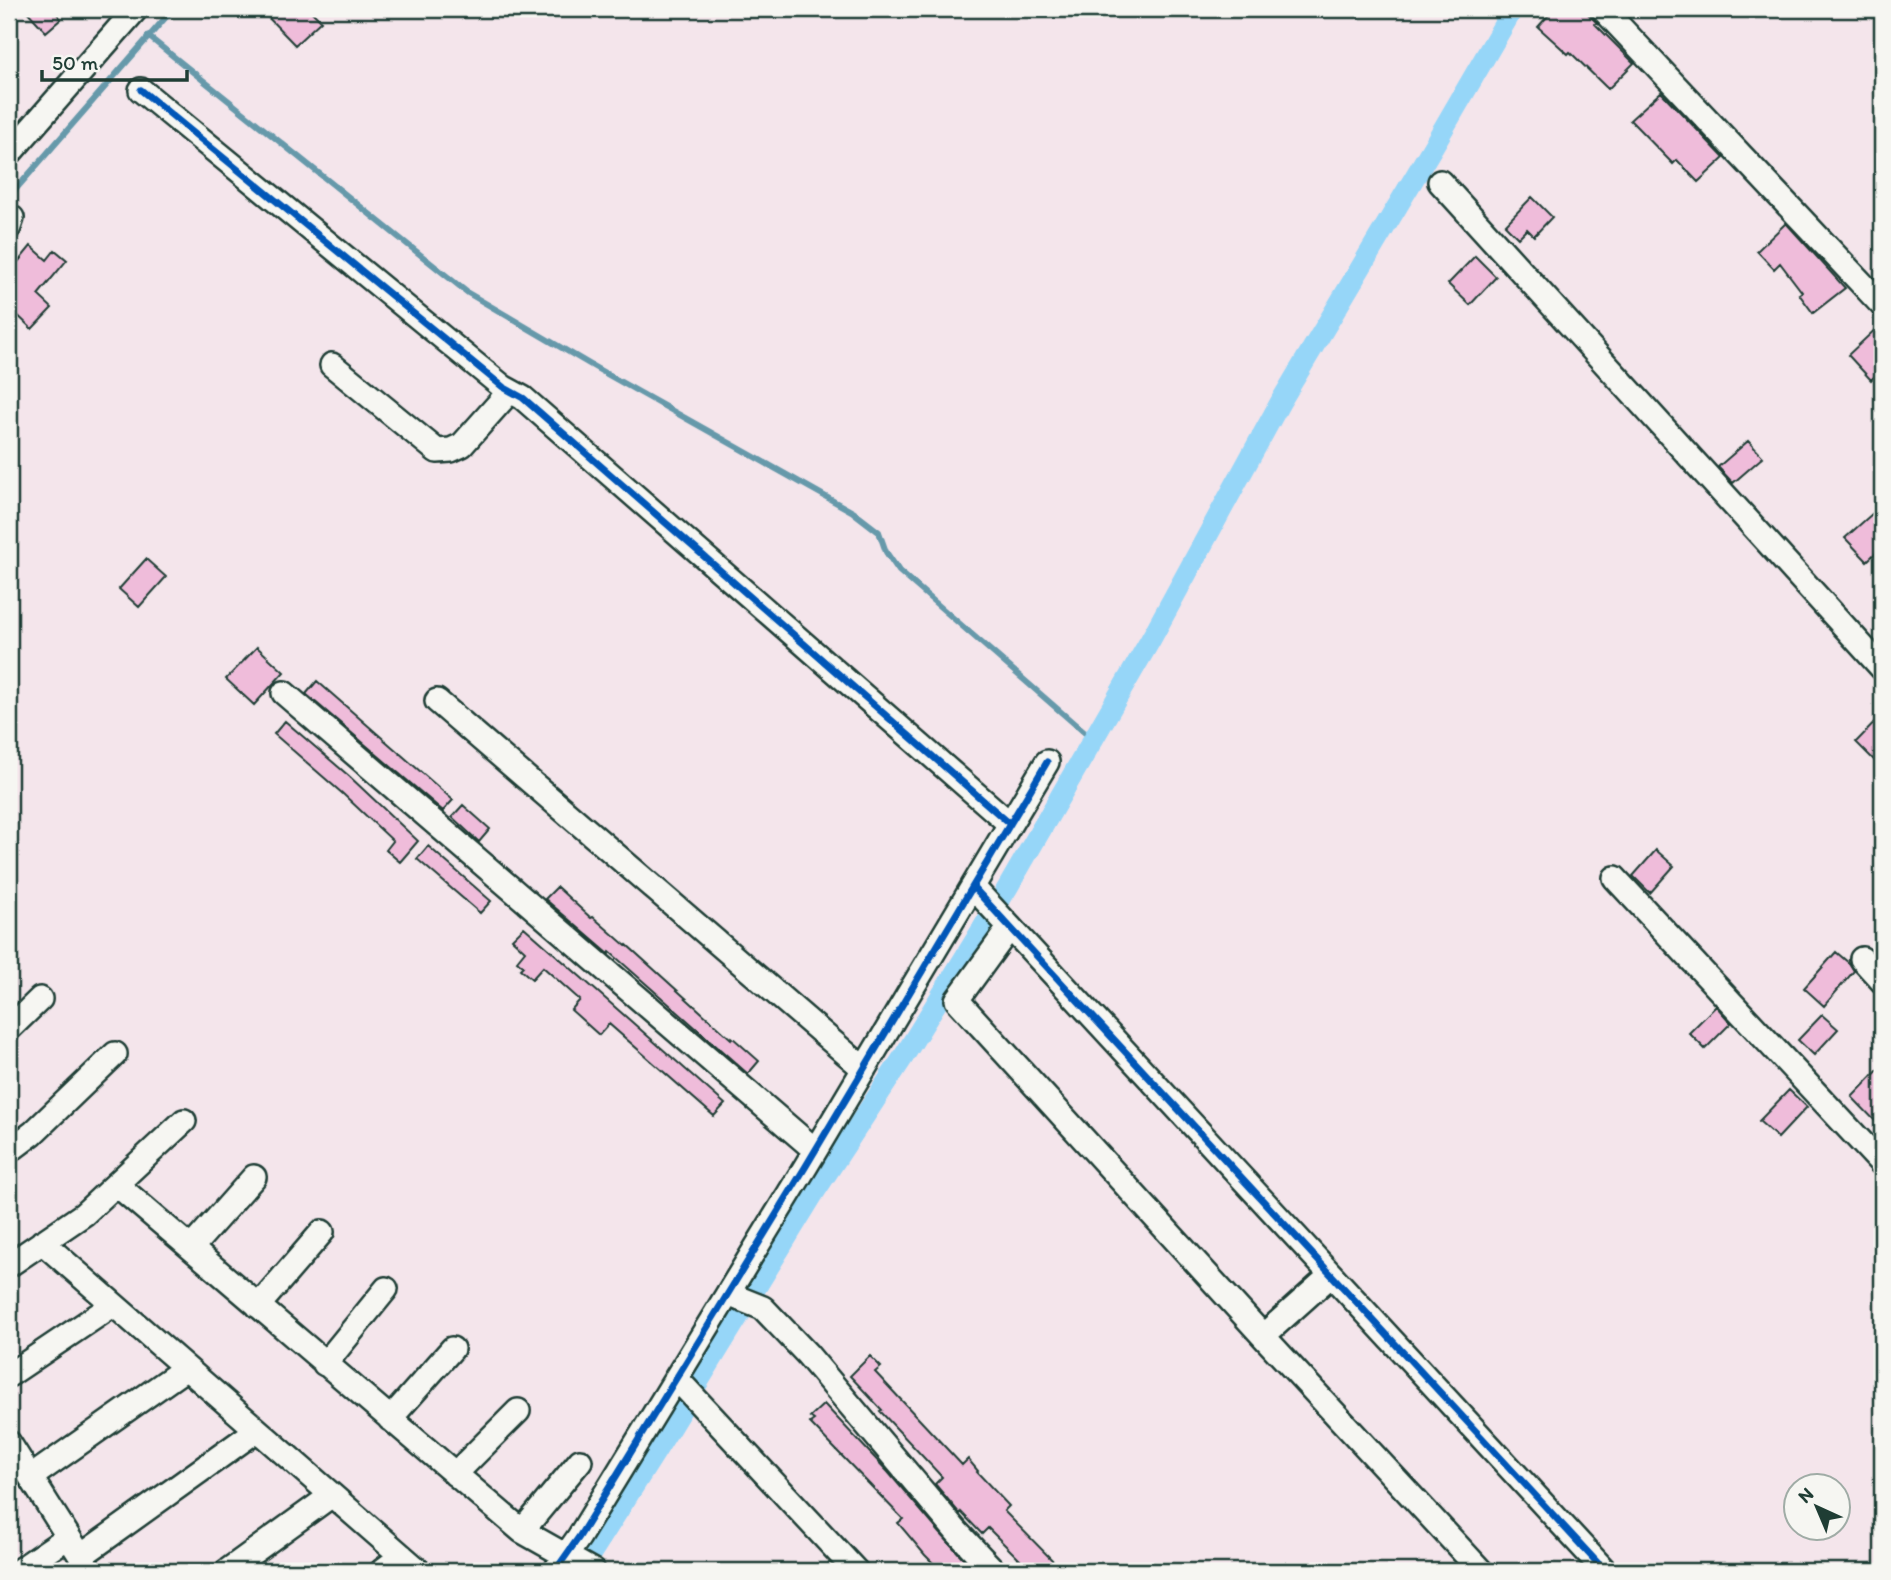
<svg xmlns="http://www.w3.org/2000/svg" width="1891" height="1580" font-family="Itim,sans-serif">
<rect width="100%" height="100%" fill="#f4e5eb"/>
<filter id="ink" filterUnits="userSpaceOnUse"><feTurbulence type="fractalNoise" baseFrequency=".0143" numOctaves="2"/><feDisplacementMap in="SourceGraphic" scale="14" xChannelSelector="R" yChannelSelector="G"/><feConvolveMatrix kernelMatrix="1 2 1 2 8 2 1 2 1" color-interpolation-filters="sRGB"/></filter>
<g filter="url(#ink)">
<g fill="none" stroke-linecap="round" stroke-linejoin="round">
<!-- stream -->
<path stroke="#69a" stroke-width="6" d="M148,36L468,293L596,368L853,512L879,532L886,552L899,571L1092,739
M9,197L173,9"/>
<!-- canal -->
<path stroke="#96d6f8" stroke-width="21" d="M580,1571L656,1451L814,1193L904,1056L1008,887L1151,639L1281,401L1431,150L1513,9"/>
</g>
<!-- building -->
<path fill="#efbcda" stroke="#1f3d34" stroke-width="2" d="M25,9H53L61,19L46,32Z
M260,9H309L321,21L295,45Z
M1554,9H1583L1597,23L1595,24L1634,63L1608,89L1570,52L1568,54L1538,27Z
M1661,92L1724,158L1698,182L1677,160L1673,164L1630,120Z
M1532,197L1552,217L1534,236L1527,229L1518,238L1505,225Z
M1786,223L1845,288L1813,313L1799,294L1802,292L1780,263L1774,269L1757,251Z
M31,246L47,260L55,250L67,260L38,295L52,308L32,329L9,307V273Z
M1475,256L1496,277L1470,305L1448,284Z
M1882,323V369L1871,380L1848,355Z
M1748,441L1763,457L1733,483L1718,467Z
M1882,505V547L1867,561L1845,538Z
M146,559L166,577L139,607L119,589Z
M257,647L284,672L254,705L226,679Z
M317,681L453,800L443,811L306,694Z
M1882,715V768L1856,742Z
M285,721L349,776L418,841L400,862L386,850L393,841L343,794L274,734Z
M463,805L490,829L479,842L452,817Z
M428,846L491,901L480,913L417,859Z
M1656,850L1674,866L1650,893L1633,876Z
M557,887L591,918L593,917L626,946L627,945L731,1039L732,1037L759,1061L748,1074L610,952L609,954L545,899Z
M524,927L725,1104L714,1116L609,1024L599,1035L571,1010L580,1000L543,967L532,979L520,969L523,966L517,961L525,951L512,939Z
M1836,952L1850,964L1854,971L1824,1006L1804,988Z
M1716,1006L1731,1023L1705,1049L1689,1033Z
M1822,1015L1838,1029L1814,1055L1798,1040Z
M1882,1066V1128L1852,1097Z
M1789,1090L1807,1107L1778,1138L1759,1121Z
M870,1356L881,1367L875,1372L962,1465L968,1459L978,1471L977,1472L1009,1506L1004,1511L1063,1571H1011L1021,1561L988,1528L982,1534L961,1512L960,1514L935,1484L942,1477L880,1411L882,1410L850,1376Z
M824,1404L888,1472L940,1533L975,1571H941L925,1555L898,1523L903,1519L810,1423L814,1420L810,1417Z"/>
<g fill="none" stroke-linecap="round" stroke-linejoin="round">
<!-- minor casing -->
<g stroke="#1f3d34" stroke-width="28">
<path id="minor" d="M1603,9L1882,305
M141,90L503,387L523,398L1010,824
M9,154L136,9
M1440,182L1882,668
M9,227L12,218
M332,365L437,451L451,450L462,445L510,391
M284,693L815,1150
M437,701L864,1069
M1615,878L1882,1164
M973,887L1605,1571
M1010,927L957,1000L1263,1336L1481,1571
M1862,959L1882,981
M9,1029L40,999
M9,1151L33,1133L115,1054
M116,1184L522,1531L593,1571
M42,1242L419,1571
M191,1248L254,1177
M9,1265L84,1214L184,1121
M728,1294L763,1308L807,1354L957,1532L994,1571
M258,1306L322,1232
M1263,1336L1331,1275
M325,1364L386,1289
M9,1375L113,1305
M677,1379L856,1571
M390,1419L452,1349
M9,1443L90,1571
M455,1474L518,1411
M31,1477L186,1368
M522,1531L580,1461
M81,1556L257,1430
M18,1571L68,1537
M227,1571L332,1495
M382,1571L402,1556
M555,1571L579,1537L806,1166L1047,762"/>
</g>
<!-- minor -->
<use href="#minor" stroke="#f6f6f2" stroke-width="23"/>
<!-- cycleway casing -->
<g stroke="#f6f6f2" stroke-width="11">
<path id="cycleway" d="M141,90L503,387L523,398L1010,824
M973,887L1605,1571
M555,1571L579,1537L806,1166L1047,762"/>
</g>
<!-- cycleway -->
<use href="#cycleway" stroke="#0057b8" stroke-width="7"/>
</g>
</g>
<!-- margin -->
<rect width="1891" height="1580" fill="none" stroke="#f6f6f2" stroke-width="35"/>
<rect x="18" y="18" width="1856" height="1545" fill="none" stroke="#1f3d34" stroke-width="2.5" filter="url(#ink)"/>
<!-- north arrow -->
<g transform="translate(1817 1507) rotate(316)"><circle r="33" fill="#f6f6f2" stroke="#a0aca6" stroke-width="2"/>
<path d="M0-5L12 26L0 18L-12 26Z" fill="#1f3d34"/>
<text y="-10" font-size="19" font-weight="bold" text-anchor="middle" fill="#1f3d34">N</text>
</g>
<!-- scale -->
<path d="M42 70v10h145v-10" fill="none" stroke="#1f3d34" stroke-width="3.5"/>
<text x="52" y="70" font-size="21" fill="#1f3d34" stroke="#f6f6f2" stroke-width="5" paint-order="stroke">50 m</text>
</svg>
